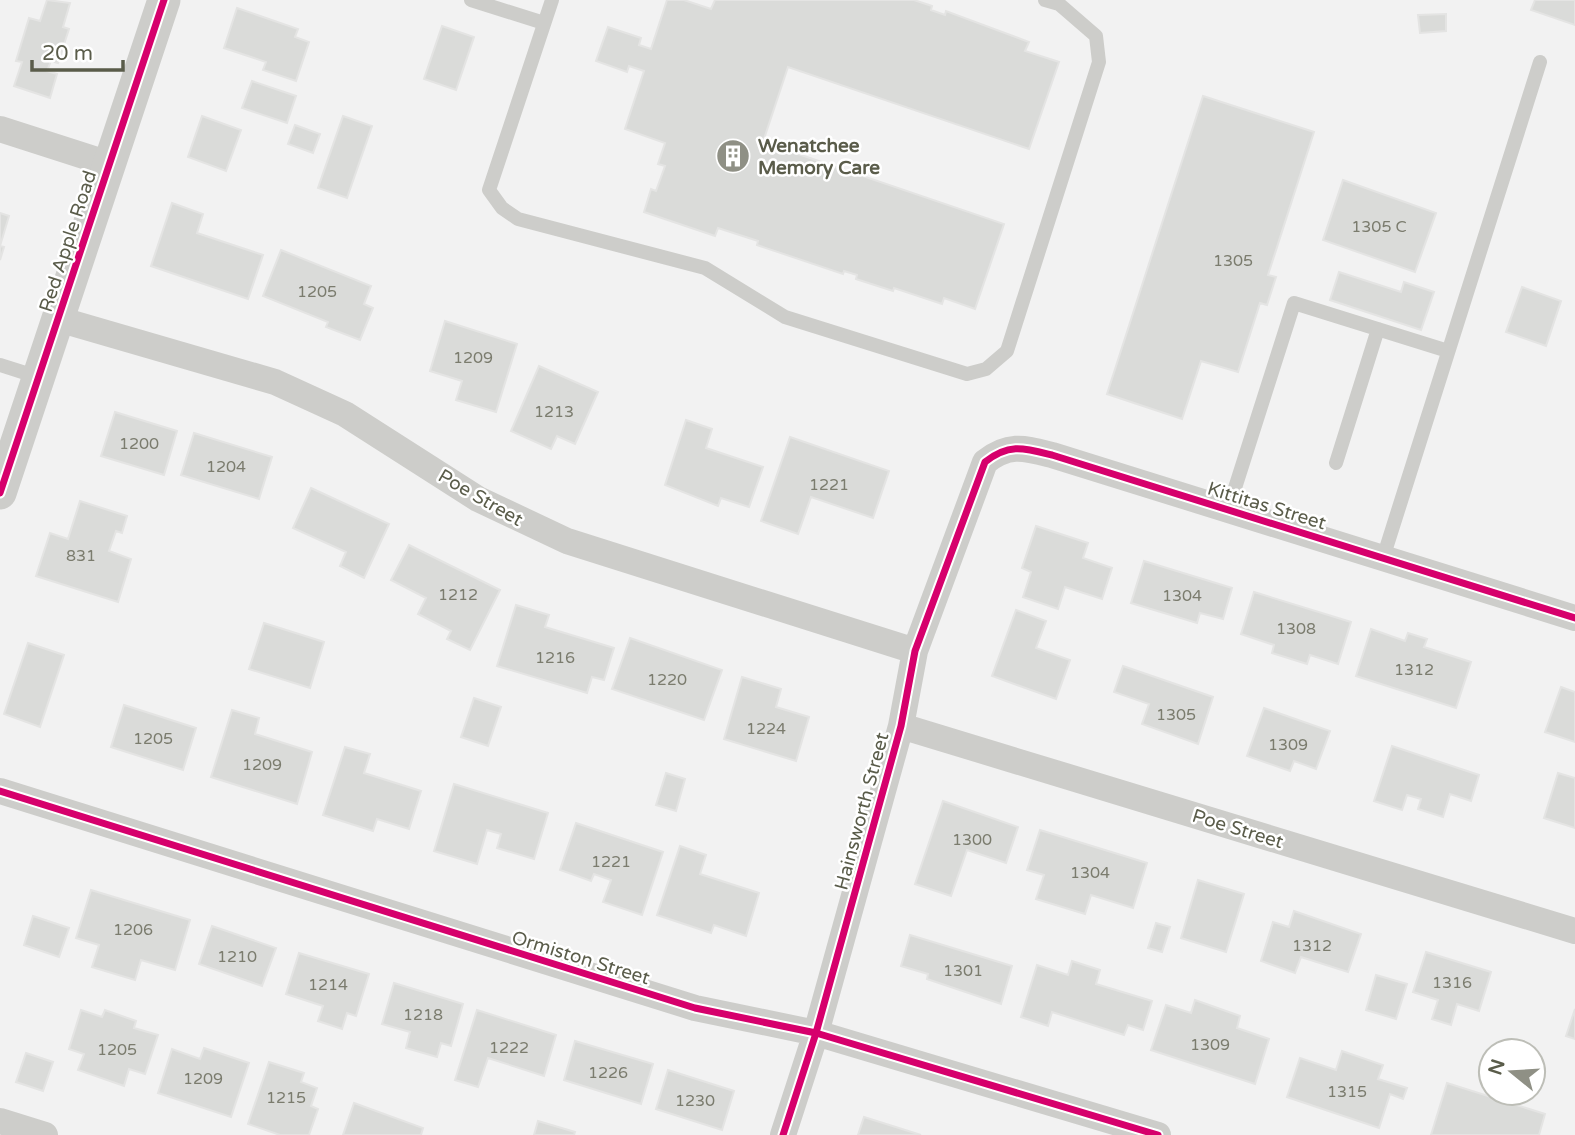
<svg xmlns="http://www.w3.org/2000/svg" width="1575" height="1135" font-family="'Varela Round',sans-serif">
<rect width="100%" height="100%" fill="#f2f2f2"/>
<!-- building -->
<path fill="#dadbd9" stroke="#e4e4e3" stroke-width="2" d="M47,0L70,3L63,27L69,29L58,63L51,61L47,71L57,74L50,98L14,86L22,62L16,61L29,18L40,21Z
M667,0H684L711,9L715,0H914L932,6L931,10L945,15L946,11L1029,42L1025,51L1059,62L1029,149L788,67L763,142L1004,224L975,309L944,298L942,304L894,288L893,291L856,279L857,275L844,271L843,274L757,245L758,241L718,228L715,236L644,212L651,189L656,191L665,166L658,164L665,143L625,129L644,71L629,66L627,72L596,61L608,27L641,38L639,45L651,49Z
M1535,0H1575V25L1531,10Z
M237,8L298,29L295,37L309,42L296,81L263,70L266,62L224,48Z
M1446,14V31L1420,33L1418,15Z
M442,26L474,37L456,90L424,79Z
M252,81L296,96L287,123L242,108Z
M1203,96L1314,132L1268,275L1276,277L1267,305L1260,303L1238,372L1201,361L1182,419L1107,394Z
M202,116L241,130L226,171L188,157Z
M343,116L372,126L347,198L318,188Z
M295,125L320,134L313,153L288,144Z
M1343,180L1436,213L1415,272L1323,240Z
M172,203L203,214L197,233L263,255L248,299L151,266Z
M0,213L9,216L0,246L4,247L0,260Z
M281,250L371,286L364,304L373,308L360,340L326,327L328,322L263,296Z
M1339,272L1401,292L1404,282L1434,292L1421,330L1330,300Z
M1522,287L1561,301L1546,346L1506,332Z
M445,321L517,344L496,412L456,400L462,381L430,371Z
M539,366L598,392L575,444L557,436L551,449L511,431Z
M115,412L177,431L164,475L101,456Z
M686,420L712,429L706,448L763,467L749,507L721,498L718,506L665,485Z
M194,433L272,457L259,499L181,475Z
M790,437L889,471L873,518L811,497L798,534L761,521Z
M311,488L389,524L364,578L340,566L346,552L293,528Z
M80,501L127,516L122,533L116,531L109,551L131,559L118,602L36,576L50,533L68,539Z
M1036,526L1088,543L1083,558L1112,568L1102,599L1065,587L1058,609L1023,597L1031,572L1022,568Z
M409,545L500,590L470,650L447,639L451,631L418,614L426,598L391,580Z
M1144,561L1232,588L1223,619L1200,613L1197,623L1131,603Z
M1254,592L1351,622L1338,664L1310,655L1307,664L1272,653L1274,645L1241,634Z
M516,605L549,615L545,627L614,648L604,680L592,677L587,693L497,666Z
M1016,610L1046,621L1036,648L1070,660L1056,699L992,676Z
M264,623L324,642L310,688L249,669Z
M1371,629L1405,641L1408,633L1427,639L1424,647L1471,662L1456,708L1356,676Z
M630,638L722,670L704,720L612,689Z
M28,643L64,655L40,727L4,714Z
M1123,666L1213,697L1198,744L1142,724L1149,704L1114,692Z
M742,677L781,689L776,707L809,717L796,761L724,739Z
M1561,687L1575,692V742L1545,732Z
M474,698L501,707L488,746L461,737Z
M124,705L196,728L183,770L111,747Z
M1264,708L1330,731L1316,769L1294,761L1290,771L1247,756Z
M232,710L259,718L255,734L312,752L297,804L211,777Z
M1392,746L1479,775L1471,801L1450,794L1443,817L1418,809L1421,799L1407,795L1402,810L1374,801Z
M345,747L370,754L364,773L421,791L409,829L377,819L373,831L323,815Z
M666,773L685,779L676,811L656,805Z
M1558,773L1575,778V828L1544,818Z
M454,784L548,813L534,859L497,848L501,834L487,830L477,864L434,851Z
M943,801L1018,827L1006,863L967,850L951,896L915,884Z
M576,823L663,852L642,915L603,902L611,880L594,874L591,881L560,870Z
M1040,830L1147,863L1133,908L1091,895L1085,914L1036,899L1044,875L1027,870Z
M680,846L706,855L700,874L759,893L746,936L714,925L711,933L657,915Z
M1198,880L1244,894L1226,952L1181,938Z
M91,890L190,920L175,970L141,960L135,980L92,967L99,945L76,938Z
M1294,911L1361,934L1348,972L1301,957L1295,973L1261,961L1273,922L1289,927Z
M33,916L69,928L59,957L24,945Z
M1156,923L1170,927L1162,952L1148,948Z
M212,926L276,948L262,986L199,964Z
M910,935L1012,966L1001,1004L927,979L928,974L901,966Z
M1426,952L1491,972L1479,1011L1457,1004L1451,1025L1432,1019L1438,1000L1413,992Z
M299,953L369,974L356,1016L347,1013L342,1029L318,1021L323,1006L286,994Z
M1072,961L1100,970L1096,984L1152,1001L1143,1030L1128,1025L1124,1035L1052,1012L1048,1026L1021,1017L1037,965L1068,975Z
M1376,975L1407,984L1396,1019L1366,1010Z
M394,983L463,1004L451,1046L441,1043L437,1057L406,1048L410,1032L382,1024Z
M1195,1000L1240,1016L1237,1028L1269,1039L1255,1084L1151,1050L1166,1005L1191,1013Z
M1575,1009V1039L1566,1036Z
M81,1010L102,1017L105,1010L136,1021L134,1028L158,1035L145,1074L129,1069L124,1086L78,1070L84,1054L69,1049Z
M477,1010L556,1035L544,1076L488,1058L478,1087L455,1080Z
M575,1041L653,1064L641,1104L564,1080Z
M204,1048L249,1063L231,1117L158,1093L172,1049L200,1059Z
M1342,1051L1383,1065L1378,1079L1407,1088L1403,1099L1390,1094L1379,1128L1287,1097L1300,1058L1336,1070Z
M26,1053L53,1062L43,1091L16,1082Z
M269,1062L304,1073L301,1082L317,1088L311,1106L318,1109L309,1135H280L248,1124Z
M668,1070L734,1091L722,1130L656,1109Z
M1447,1083L1545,1114L1539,1135H1431Z
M354,1103L423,1128L421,1135H343Z
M864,1117L921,1135H858Z
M538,1121L575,1132L574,1135H534Z"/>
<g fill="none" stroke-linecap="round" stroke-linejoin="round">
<!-- service -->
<path stroke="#cdcdca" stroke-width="14" d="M471,0L544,23
M552,0L489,190L502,208L518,219L705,268L785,317L967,374L986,369L1007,351L1099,62L1096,36L1059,4L1045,0
M0,365L38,377
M1336,463L1378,329
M1228,510L1294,303L1448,351
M1383,558L1540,62"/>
<!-- minor -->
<path stroke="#cdcdca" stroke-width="26" d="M0,129L109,164
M58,319L275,382L345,414L478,499L567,541L915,651
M901,726L1575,931
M0,791L695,1008L816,1033L1158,1135
M0,1121L45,1135
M783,1135L816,1033L901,726L915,651L985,462C1009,443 1024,448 1052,455L1575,618"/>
<!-- tertiary -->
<path stroke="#cdcdca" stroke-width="33" d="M0,493L164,0"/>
<!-- cycleway casing -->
<g stroke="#fff" stroke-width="11">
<path id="cycleway" d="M0,493L164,0
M0,791L695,1008L816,1033L1158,1135
M783,1135L816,1033L901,726L915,651L985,462C1009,443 1024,448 1052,455L1575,618"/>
</g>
<!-- cycleway -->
<use href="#cycleway" stroke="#d6006c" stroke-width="7"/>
</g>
<!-- icons -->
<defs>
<g id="building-disc" transform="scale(1.75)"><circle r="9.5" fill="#8f9085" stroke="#fff"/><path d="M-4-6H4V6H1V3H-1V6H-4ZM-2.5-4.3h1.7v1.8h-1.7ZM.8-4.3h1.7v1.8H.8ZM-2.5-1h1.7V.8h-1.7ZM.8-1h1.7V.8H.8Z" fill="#fff"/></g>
</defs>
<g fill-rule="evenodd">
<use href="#building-disc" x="733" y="156"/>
</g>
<g text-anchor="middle" stroke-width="5" stroke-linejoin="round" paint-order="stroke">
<!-- number labels -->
<g font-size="16" fill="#7b7c6e">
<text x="1379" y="232">1305 C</text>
<text x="1233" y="266">1305</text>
<text x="317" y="297">1205</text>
<text x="473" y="363">1209</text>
<text x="554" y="417">1213</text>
<text x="139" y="449">1200</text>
<text x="226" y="472">1204</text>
<text x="829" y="490">1221</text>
<text x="81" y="561">831</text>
<text x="458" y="600">1212</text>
<text x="1182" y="601">1304</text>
<text x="1296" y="634">1308</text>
<text x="555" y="663">1216</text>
<text x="1414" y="675">1312</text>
<text x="667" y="685">1220</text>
<text x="1176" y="720">1305</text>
<text x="766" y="734">1224</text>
<text x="153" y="744">1205</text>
<text x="1288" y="750">1309</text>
<text x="262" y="770">1209</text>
<text x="972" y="845">1300</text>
<text x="611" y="867">1221</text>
<text x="1090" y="878">1304</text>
<text x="133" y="935">1206</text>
<text x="1312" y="951">1312</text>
<text x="237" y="962">1210</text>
<text x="963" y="976">1301</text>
<text x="1452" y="988">1316</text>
<text x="328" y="990">1214</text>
<text x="423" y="1020">1218</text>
<text x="1210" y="1050">1309</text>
<text x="509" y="1053">1222</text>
<text x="117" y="1055">1205</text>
<text x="608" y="1078">1226</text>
<text x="203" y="1084">1209</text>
<text x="1347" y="1097">1315</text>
<text x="286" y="1103">1215</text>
<text x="695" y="1106">1230</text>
</g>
<!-- poi labels -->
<g font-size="19" font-weight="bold" fill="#5a5c4a" stroke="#fff" text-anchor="start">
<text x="758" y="152">Wenatchee<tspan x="758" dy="22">Memory Care</tspan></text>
</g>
<!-- street labels -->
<g font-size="19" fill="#5a5c4a" stroke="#fff">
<text transform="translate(67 241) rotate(-72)" y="7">Red Apple Road</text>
<text transform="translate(481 497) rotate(30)" y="7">Poe Street</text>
<text transform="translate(1267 505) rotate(17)" y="7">Kittitas Street</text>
<text transform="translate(861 811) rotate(-75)" y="7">Hainsworth Street</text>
<text transform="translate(1238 828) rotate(17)" y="7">Poe Street</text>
<text transform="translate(581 957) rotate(17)" y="7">Ormiston Street</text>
</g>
</g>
<!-- north arrow -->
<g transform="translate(1512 1072) rotate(288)"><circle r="33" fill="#ffffff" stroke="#bdbeb7" stroke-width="2"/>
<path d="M0-5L12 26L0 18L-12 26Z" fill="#8f9085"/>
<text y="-10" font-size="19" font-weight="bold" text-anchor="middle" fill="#5a5c4a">N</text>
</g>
<!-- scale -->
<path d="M32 60v10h91v-10" fill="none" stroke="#5a5c4a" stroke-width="3.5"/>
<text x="42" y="60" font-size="21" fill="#5a5c4a" stroke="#ffffff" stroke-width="5" paint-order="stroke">20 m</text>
</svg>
